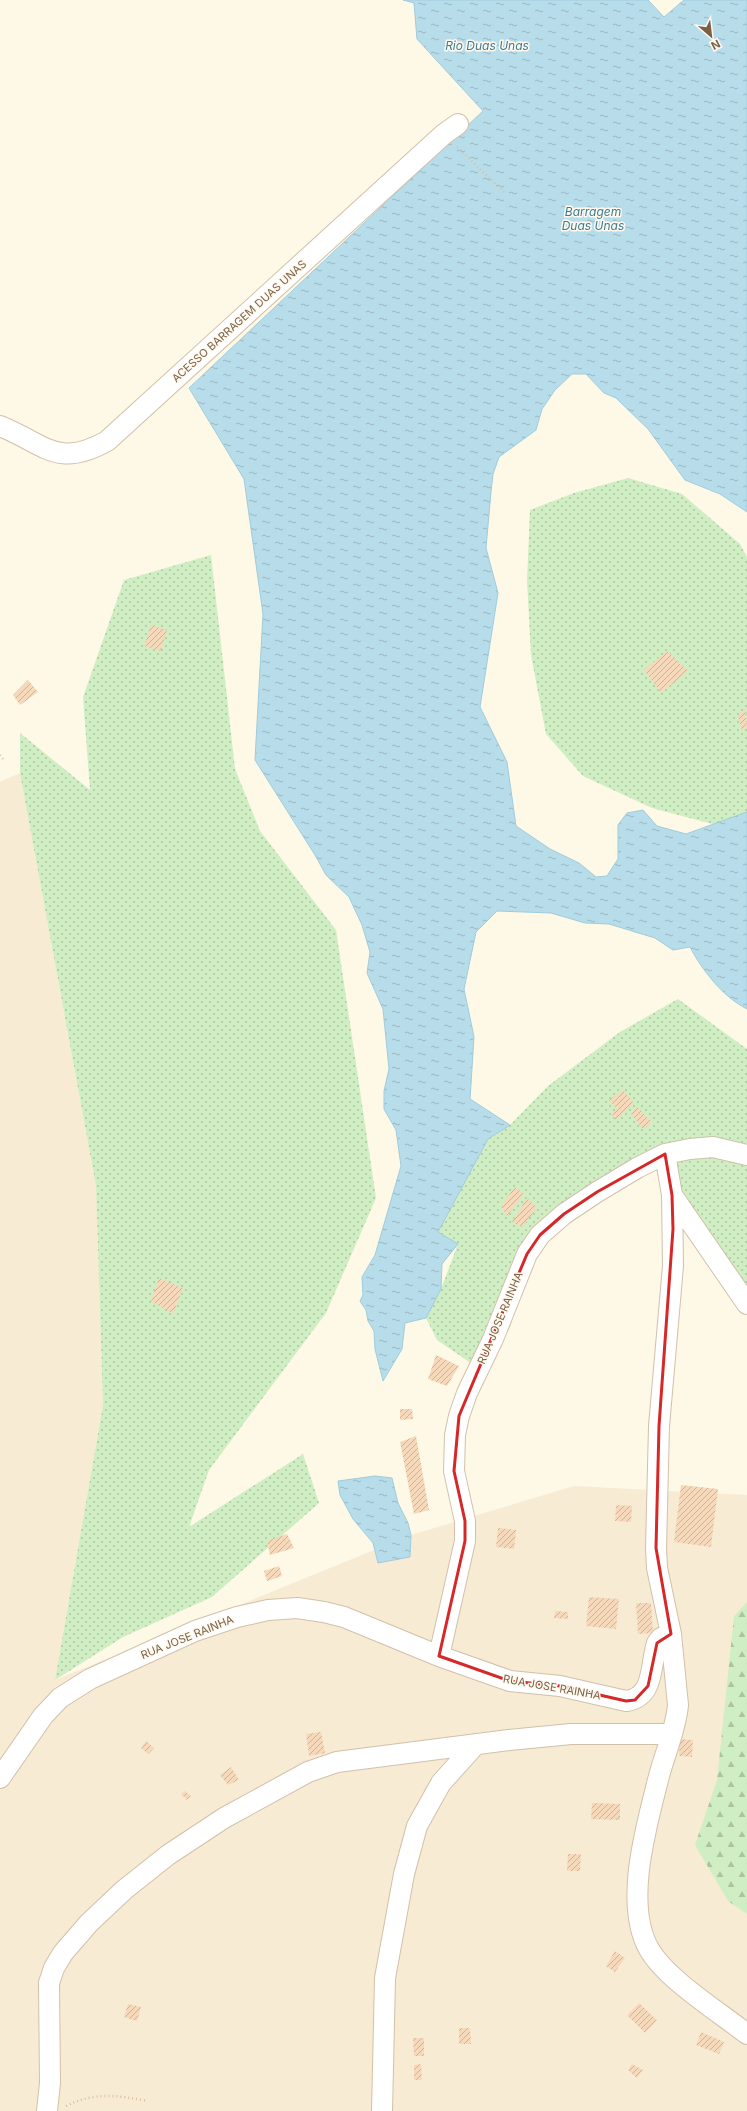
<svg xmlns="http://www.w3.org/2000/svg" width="747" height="2111" font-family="Inter,sans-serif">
<defs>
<pattern id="green-dots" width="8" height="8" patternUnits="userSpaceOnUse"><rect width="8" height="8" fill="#d0eec3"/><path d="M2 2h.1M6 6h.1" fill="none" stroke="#aec4a0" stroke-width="1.8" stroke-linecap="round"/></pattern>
<pattern id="forest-firs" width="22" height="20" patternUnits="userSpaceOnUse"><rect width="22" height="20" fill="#d0eec3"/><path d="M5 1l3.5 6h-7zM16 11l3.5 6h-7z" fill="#aec4a0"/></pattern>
<pattern id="water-ripples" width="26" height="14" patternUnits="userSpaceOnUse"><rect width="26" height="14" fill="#b8ddea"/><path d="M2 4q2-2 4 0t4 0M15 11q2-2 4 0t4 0" fill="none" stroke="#9bb7c0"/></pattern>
<pattern id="building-hatch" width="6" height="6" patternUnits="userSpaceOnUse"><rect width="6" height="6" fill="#f6d9bb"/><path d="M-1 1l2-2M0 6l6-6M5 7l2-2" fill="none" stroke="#ccb39a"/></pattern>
</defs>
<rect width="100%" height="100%" fill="#fef8e6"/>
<!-- residential -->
<path fill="#f7ebd4" d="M20,773L96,1186L103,1405L55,1680L411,1535L574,1486L747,1495V2111H0V782Z"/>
<!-- green -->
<path fill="url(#green-dots)" d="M628,478L682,494L740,544L747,557V812L716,825L652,808L583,776L546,734L531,655L527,580L530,510L574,493Z
M211,555L235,769L260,831L336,930L376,1198L326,1313L209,1470L189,1527L303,1454L319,1503L212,1597L123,1637L55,1680L103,1405L96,1186L20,773V733L90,790L83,697L124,580Z
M678,999L747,1049V1287L652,1161L607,1198L540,1235L509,1330L478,1368L437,1340L426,1318L441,1289L458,1244L438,1232L488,1139L510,1125L548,1086L620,1032Z"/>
<!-- forest -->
<path fill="url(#forest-firs)" d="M747,1602V1914L728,1901L695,1845L717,1780L734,1616Z"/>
<!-- water -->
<path fill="url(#water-ripples)" stroke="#9eccdd" d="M403,0H648L664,17L684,0H747V512L720,494L685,480L648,429L616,398L604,393L586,374H572L555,390L542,409L536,430L499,457L493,474L491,492L486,548L498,593L480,707L507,762L516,826L550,849L579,863L596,877L607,876L618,859V825L627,813L643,810L657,826L686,834L747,812V1009C723,997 702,970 690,947L673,950L655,938L609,924L585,923L551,913L497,911L476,932L464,989L474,1037L470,1099L510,1125L488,1139L438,1232L458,1244L442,1264L441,1289L426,1318L405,1323L402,1349L383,1381L375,1349L374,1331L368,1321L366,1310L360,1301L363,1295L362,1277L375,1255L401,1166L396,1130L384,1109V1091L389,1069L383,1009L367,973L370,952L362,925L349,897L326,875L315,855L255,760L263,614L244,479L189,388L483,111L417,39L414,3Z
M375,1476L392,1478L398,1503L408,1523L411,1535L410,1557L378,1563L373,1543L353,1519L340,1495L338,1481Z"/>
<!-- building -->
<path fill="url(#building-hatch)" d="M151,625L167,630L161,651L144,646Z
M667,651L688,671L661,693L644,670Z
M28,680L38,692L20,705L13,695Z
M745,708L747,727L742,731L738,716Z
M623,1090L634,1103L616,1120L611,1113L617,1109L609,1100Z
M637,1107L652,1122L643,1129L631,1114Z
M515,1187L524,1194L507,1216L501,1206Z
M527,1198L537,1208L522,1227L512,1222Z
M159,1278L183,1288L173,1314L151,1301Z
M436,1355L459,1366L447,1386L428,1379Z
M400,1409H412L413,1419L400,1420Z
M416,1436L429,1510L414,1514L400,1442Z
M681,1485L718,1489L711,1547L674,1542Z
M616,1505L632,1506L631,1522L615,1521Z
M498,1528L516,1530L514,1549L496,1547Z
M287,1534L294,1548L270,1555L267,1541Z
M279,1566L282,1576L267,1581L264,1571Z
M589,1597L619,1599L616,1629L586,1626Z
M636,1603H651L653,1633L638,1634Z
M555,1611L568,1612V1619L554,1618Z
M321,1732L325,1753L309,1756L306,1734Z
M680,1739L693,1740L692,1757L679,1756Z
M146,1741L154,1748L148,1754L141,1748Z
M231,1767L239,1780L228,1785L220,1775Z
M185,1791L191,1796L187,1800L181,1794Z
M592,1803L620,1804V1820L591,1819Z
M568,1854H581L580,1871H567Z
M615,1951L625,1958L615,1972L606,1966Z
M639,2003L657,2020L645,2033L627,2015Z
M128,2004L141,2007L137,2021L124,2017Z
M459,2028H470L471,2044H459Z
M701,2032L724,2042L719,2054L696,2045Z
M413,2038H424V2056H414Z
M421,2064L422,2080H414V2065Z
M632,2064L643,2070L637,2078L628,2070Z"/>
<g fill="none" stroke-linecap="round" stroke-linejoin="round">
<!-- minor casing -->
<g stroke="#d2c0aa" stroke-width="22">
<path id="minor" d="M0,426C45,444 57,469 107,441L444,134L458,124
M665,1154L672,1195L747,1304
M672,1195L673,1266L659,1426L656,1548L657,1568L671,1634L678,1705C676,1729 665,1753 659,1776C647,1824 623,1903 649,1949C666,1979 719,2012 747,2034
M439,1656L465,1541V1521L454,1471L455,1435L459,1416L467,1393L493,1339L527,1254L540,1235L564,1214L597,1192L637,1168L665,1154L690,1149L713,1147L747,1155
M0,1778L43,1716L60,1698L90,1679L195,1631L237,1617L268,1610L297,1608L324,1612L344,1617L439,1656L510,1681L560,1686L626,1701C655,1697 650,1665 657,1643L661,1638L671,1634
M47,2111L50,2083L49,1983L54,1968L63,1953L89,1923L124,1890L168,1855L224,1818L308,1772L337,1762L509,1740L571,1734H671
M382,2111L385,1978L404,1874L417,1826L441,1783L476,1744"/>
</g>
<!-- path -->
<path stroke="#dcbd9e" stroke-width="2.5" stroke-dasharray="1 3" stroke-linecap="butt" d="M457,147L506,194
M0,755L3,759
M66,2106C94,2092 117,2095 147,2101"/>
<!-- minor -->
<use href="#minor" stroke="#fff" stroke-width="20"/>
</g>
<!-- marked area -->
<path fill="none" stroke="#d62828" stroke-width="3" stroke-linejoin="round" d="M665,1154L672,1195L673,1229L659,1426L656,1548L671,1634L657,1643L648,1686L635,1700L626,1701L560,1686L510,1681L439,1656L465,1541V1521L454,1471L459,1416L527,1254L540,1235L564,1214L597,1192Z"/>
<g text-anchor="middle" stroke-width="3" stroke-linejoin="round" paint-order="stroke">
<!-- street labels -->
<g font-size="11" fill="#7b6048" stroke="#fffaef">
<text transform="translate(239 321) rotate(-42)" y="4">ACESSO BARRAGEM DUAS UNAS</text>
<text transform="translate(500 1318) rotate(-67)" y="4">RUA JOSE RAINHA</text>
<text transform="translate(187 1637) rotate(-22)" y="4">RUA JOSE RAINHA</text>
<text transform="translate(552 1687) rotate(10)" y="4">RUA JOSE RAINHA</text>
</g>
<!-- water labels -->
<g font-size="12" font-style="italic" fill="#3f7a90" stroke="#fffaef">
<text x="487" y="50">Rio Duas Unas</text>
<text x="593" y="216">Barragem<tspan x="593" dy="14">Duas Unas</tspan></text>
</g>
</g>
<!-- north arrow -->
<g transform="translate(711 36) rotate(152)" stroke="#fffaef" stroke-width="3" paint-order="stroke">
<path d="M0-3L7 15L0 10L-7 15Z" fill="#7b6048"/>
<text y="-6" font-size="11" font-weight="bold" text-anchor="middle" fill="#7b6048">N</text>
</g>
</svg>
